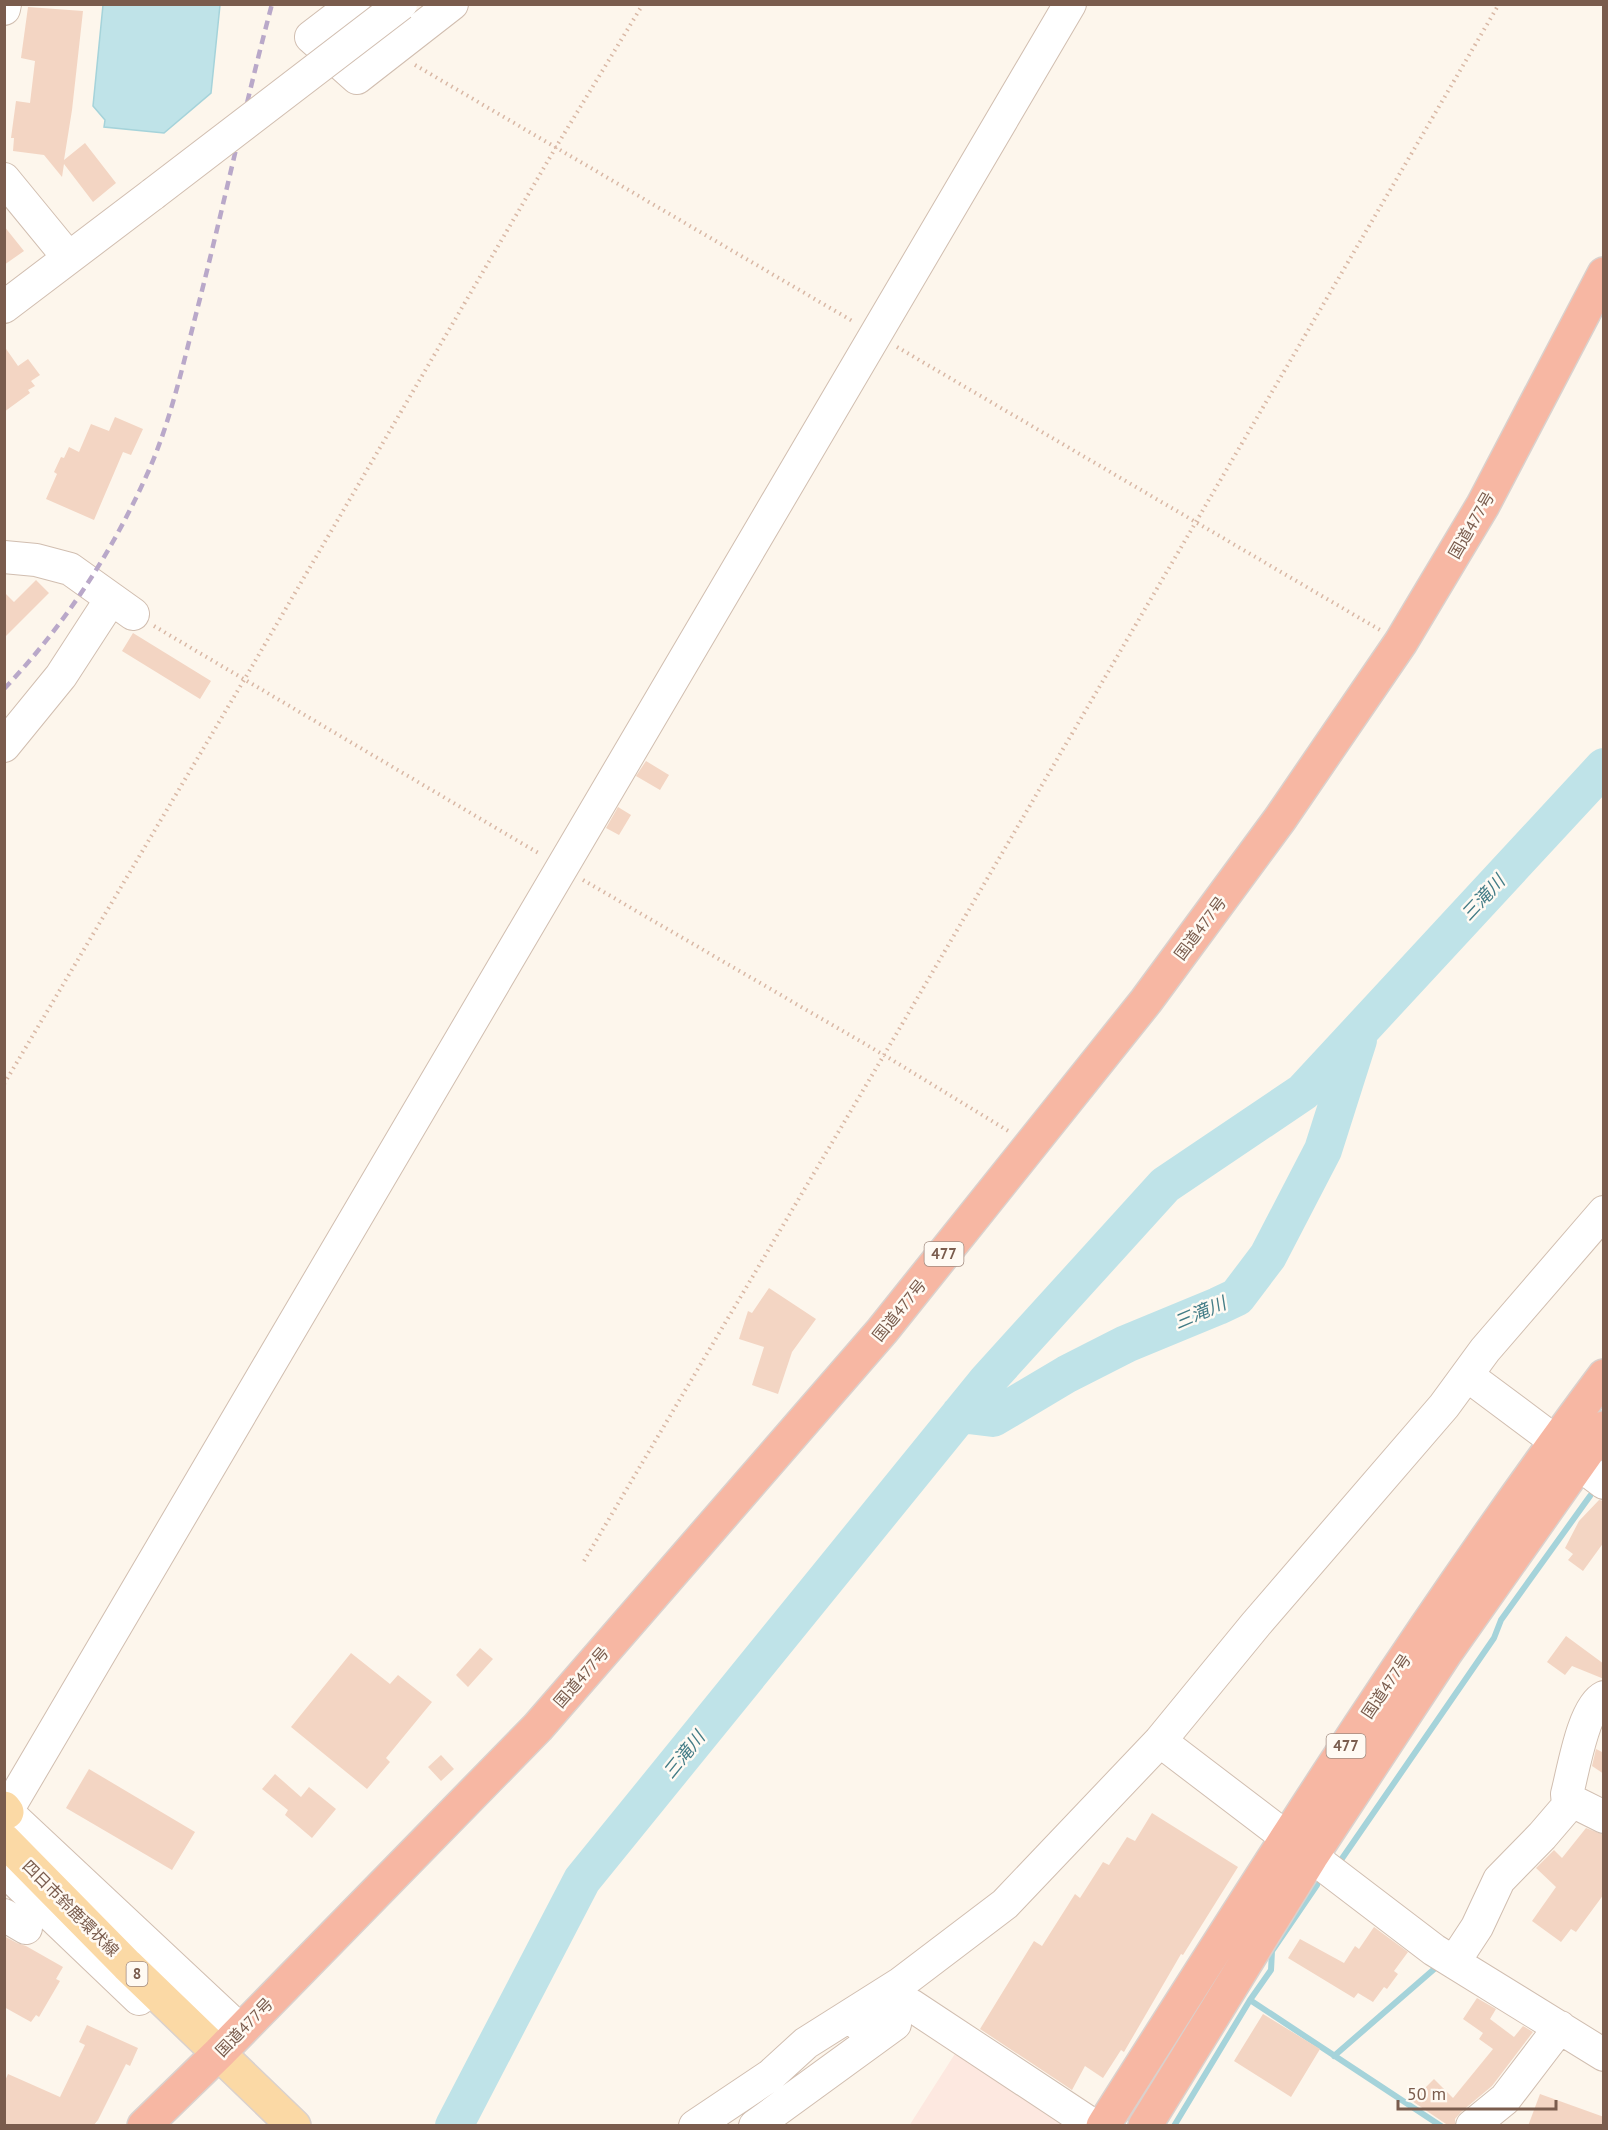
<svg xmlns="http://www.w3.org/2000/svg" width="1608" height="2130" font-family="'PT Sans','Noto Sans JP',sans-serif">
<rect width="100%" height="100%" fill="#fdf6ec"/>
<!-- commercial -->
<path fill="#fde8e0" d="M958,2049L1078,2126H909Z"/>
<!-- water -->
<path fill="#bfe3e8" stroke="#a5d3da" stroke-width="1.5" d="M103,5H220L211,93L164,133L104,127L105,120L93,106Z"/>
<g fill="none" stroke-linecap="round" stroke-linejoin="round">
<!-- stream -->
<path stroke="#a5d3da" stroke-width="6" d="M1341,1860L1494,1638L1501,1620L1590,1496
M1250,2000L1441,2126
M1334,2056L1440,1964
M1174,2126L1250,2000L1271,1970L1272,1951L1317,1885"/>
<!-- river -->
<path stroke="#bfe3e8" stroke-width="38" d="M960,1414L993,1418L1067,1374L1126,1344L1218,1306L1237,1297L1268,1256L1323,1150L1358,1040
M454,2126L582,1880L987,1381L1165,1185L1303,1092L1604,767"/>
</g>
<!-- building -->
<path fill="#f3d5c3" d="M28,7L83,11L72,110L64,160L85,143L116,183L93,202L64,164L62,177L44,155L13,151L14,138H11L16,101L30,103L35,61L21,58Z
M4,226L24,251L4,265Z
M4,346L18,366L28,359L40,375L31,381L35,386L28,390L30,393L4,412Z
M115,417L143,429L131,455L123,452L94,520L46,499L57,474L54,472L61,457L64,458L69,447L79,452L91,424L109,431Z
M36,580L49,593L4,638V592L14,602Z
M133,633L211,681L200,699L122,651Z
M646,761L669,775L660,790L636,776Z
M618,807L631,815L619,835L606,828Z
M769,1288L816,1319L792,1352L778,1394L752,1385L764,1347L739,1339L748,1311L752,1313Z
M1599,1500L1604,1501V1542L1583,1571L1568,1560L1573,1554L1565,1548L1579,1521Z
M1566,1636L1604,1664V1679L1572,1666L1565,1675L1547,1662Z
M480,1648L493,1659L468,1687L456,1675Z
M351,1653L390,1684L398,1675L432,1702L386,1758L390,1762L367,1789L291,1727Z
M1596,1749L1604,1753V1774L1592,1766Z
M441,1755L454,1769L441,1781L428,1767Z
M89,1769L195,1832L172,1870L66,1808Z
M275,1774L301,1797L309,1787L336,1809L312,1838L285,1815L288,1810L262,1789Z
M1152,1813L1238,1867L1183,1955L1181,1954L1124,2052L1121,2050L1103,2078L1085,2066L1072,2090L980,2029L1034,1941L1042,1946L1075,1894L1080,1898L1103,1862L1109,1865L1127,1837L1135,1841Z
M1586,1828L1604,1835V1894L1576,1932L1571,1929L1561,1942L1532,1921L1556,1887L1536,1868L1554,1850L1562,1858Z
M1374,1927L1408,1952L1394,1971L1398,1974L1387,1989L1384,1987L1373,2002L1358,1993L1354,1998L1288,1958L1300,1939L1344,1963L1355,1946L1359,1949Z
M4,1936L17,1943L26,1946L63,1967L56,1979L60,1981L39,2017L36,2015L31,2022L4,2007Z
M1477,1998L1496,2009L1490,2019L1514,2037L1523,2026L1533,2032L1492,2086L1461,2112L1455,2119V2126H1449L1412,2101L1434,2079L1453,2098L1493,2049L1479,2039L1483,2033L1463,2019Z
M1263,2014L1320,2049L1291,2097L1234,2061Z
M87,2025L138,2048L130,2066L126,2064L98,2120L93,2126H4V2083L8,2074L60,2097L85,2045L79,2042Z
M1540,2094L1604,2117V2126H1528Z"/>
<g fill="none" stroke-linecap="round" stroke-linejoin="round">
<!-- minor casing -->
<g stroke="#d1beb0" stroke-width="34">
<path id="minor" d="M354,4L311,37L357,78L452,4
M4,9L5,4
M4,179L68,257
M4,307L153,194
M4,557L36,560L70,569L133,614
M4,746L61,676L111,599
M1468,1376L1555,1441L1572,1459L1604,1483
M1160,1741L1434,1950L1604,2055
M1568,1805L1567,1794C1573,1772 1583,1707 1604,1697
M7,1812L240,2030
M4,1816L1070,4
M4,1870L139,1999
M4,1915L26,1928
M1454,1962L1477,1927L1499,1880L1542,1836L1572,1801L1604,1817
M862,2028L882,2016L911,2005L1094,2126
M695,2126L771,2075L806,2043L901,1983L1005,1904L1160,1741L1256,1624L1444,1406L1485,1350L1604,1212
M755,2126L895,2024
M1472,2126L1505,2099L1560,2027"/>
</g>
<!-- major casing -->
<g stroke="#dad1cd" stroke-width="36">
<path id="major" d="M4,1808L7,1812
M4,1840L127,1965L294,2126"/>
</g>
<!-- highway casing -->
<g stroke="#dad1cd" stroke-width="36">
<path id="highway" d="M144,2126L219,2053L538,1727L882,1331L1146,1001L1280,819L1401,642L1483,505L1604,274
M1103,2126C1264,1872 1424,1617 1604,1376
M1145,2126L1311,1857L1446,1652L1604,1428"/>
</g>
<!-- path -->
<path stroke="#d9b8a5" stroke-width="4" stroke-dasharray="1.5 4.5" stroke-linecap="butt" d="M415,65L854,322
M897,347L1380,630
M154,626L540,854
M583,880L884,1055L1010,1132
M4,1084L244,680L556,147L643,4
M584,1561L884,1055L1499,4"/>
<!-- minor -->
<use href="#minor" stroke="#fff" stroke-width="32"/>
<!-- major -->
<use href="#major" stroke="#fbd9a5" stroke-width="33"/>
<!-- highway -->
<use href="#highway" stroke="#f7b7a3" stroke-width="33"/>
<!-- rail -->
<path stroke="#b9a8c9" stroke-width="4.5" stroke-dasharray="9 6" stroke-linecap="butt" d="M4,689C65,625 113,551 149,470C170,422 182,369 195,318C222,214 244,109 272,4"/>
<!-- minor-bridge casing -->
<g stroke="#d1beb0" stroke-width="34" stroke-linecap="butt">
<path id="minor-bridge" d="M153,194L401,4"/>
</g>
<!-- minor-bridge -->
<use href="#minor-bridge" stroke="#fff" stroke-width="32"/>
</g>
<g text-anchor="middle" stroke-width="5" stroke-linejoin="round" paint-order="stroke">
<!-- shield labels -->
<g fill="#fffaf3" stroke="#a28b7f" stroke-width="1.5">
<rect x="924.5" y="1242" width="39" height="24" rx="4.5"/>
<rect x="1326.5" y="1734" width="39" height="24" rx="4.5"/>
<rect x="126.5" y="1962" width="21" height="24" rx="4.5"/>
</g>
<g font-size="15" font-weight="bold" fill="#7a5c4d">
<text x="944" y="1259">477</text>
<text x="1346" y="1751">477</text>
<text x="137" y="1979">8</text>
</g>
<!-- street labels -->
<g font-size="16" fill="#7a5c4d" stroke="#fffaf3">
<text transform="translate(1471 525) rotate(-60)" y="6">国道477号</text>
<text transform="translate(1200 928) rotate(-53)" y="6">国道477号</text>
<text transform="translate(899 1310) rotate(-51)" y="6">国道477号</text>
<text transform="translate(581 1677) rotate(-49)" y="6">国道477号</text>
<text transform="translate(1386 1686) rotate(-56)" y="6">国道477号</text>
<text transform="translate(71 1908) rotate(45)" y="6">四日市鈴鹿環状線</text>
<text transform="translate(244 2027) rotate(-46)" y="6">国道477号</text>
</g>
<!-- water labels -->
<g font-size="18" font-style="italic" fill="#437c86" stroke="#fffaf3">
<text transform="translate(1483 898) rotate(-47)" y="6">三滝川</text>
<text transform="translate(1200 1313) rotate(-23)" y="6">三滝川</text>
<text transform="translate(684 1755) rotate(-51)" y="6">三滝川</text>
</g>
</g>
<!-- border -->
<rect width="1608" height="2130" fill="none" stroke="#7a5c4d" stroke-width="12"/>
<!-- scale -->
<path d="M1398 2100v9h158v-9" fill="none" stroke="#7a5c4d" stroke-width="3"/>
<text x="1407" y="2100" font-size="18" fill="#7a5c4d" stroke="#fffaf3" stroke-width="4.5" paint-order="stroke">50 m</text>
</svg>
